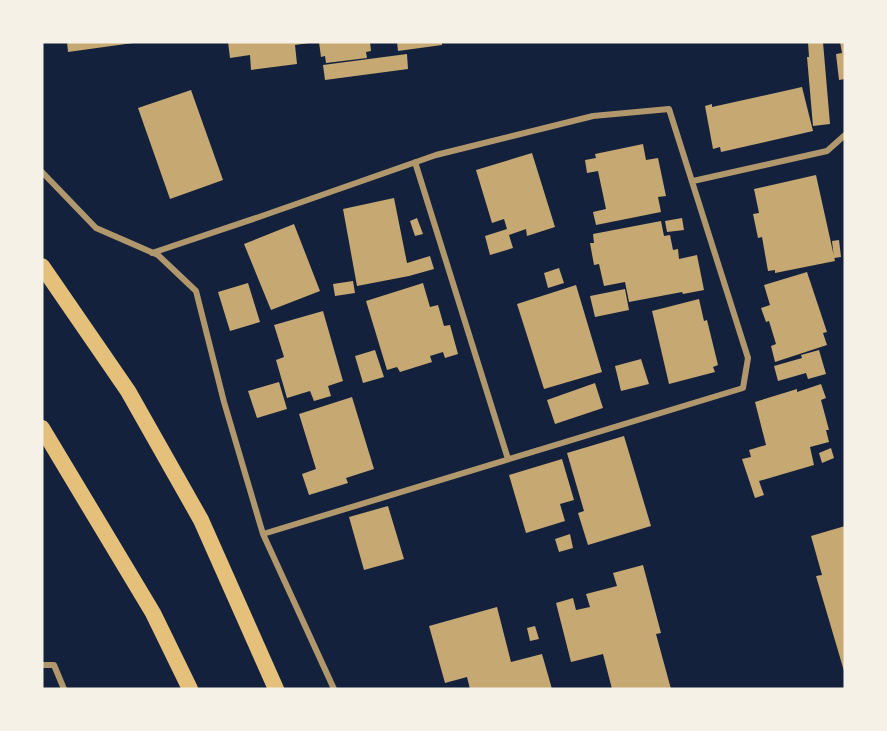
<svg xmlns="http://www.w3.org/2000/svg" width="887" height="731" font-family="Roboto,sans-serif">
<rect width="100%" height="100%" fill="#14213d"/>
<!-- building -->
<path fill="#c6a872" d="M67,42H133V43L68,52Z
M228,42H309V43L295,45L297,64L251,70L250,55L230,58Z
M319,42H370L371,51L366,52L367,58L326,63L325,56L321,57Z
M397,42H442V45L398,51Z
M808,42H823L830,124L813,126L807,57H809Z
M840,42H845V79L839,80L836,54L842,53Z
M407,54L408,69L325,80L323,65Z
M802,87L813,131L721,152L720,147L713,149L705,106L712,104V107Z
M191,90L223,180L170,199L138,108Z
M643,144L646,160L658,158L666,196L658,197L661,212L596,225L593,212L606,209L598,171L587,173L585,160L596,158L595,154Z
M532,153L555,227L527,236L526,229L509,235L513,248L490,255L485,236L507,229L504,219L492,223L476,170Z
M816,175L835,261L775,273V270L768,271L762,237L758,238L753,214L759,213L754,189Z
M394,198L407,263L430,256L434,269L409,276L357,286L343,209Z
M417,218L423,234L415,236L410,221Z
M682,218L684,230L667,232L665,221Z
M661,221L664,236L670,235L673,250L678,249L679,259L697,255L704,290L683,294L682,292L629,302L625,282L604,286L599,264L594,265L590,243H594L593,234Z
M294,224L320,291L271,310L244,244Z
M839,240L841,257L834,258L832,241Z
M559,268L564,283L548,288L544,273Z
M807,272L827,332L823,333L827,345L775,362L771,346L776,344L769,321L766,322L761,308L770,305L764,285Z
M353,281L355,293L335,296L333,284Z
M248,283L260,322L230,331L218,292Z
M423,283L430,307L438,305L444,326L450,325L458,354L445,358L443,352L430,356L432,362L400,372L397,367L387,370L366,301Z
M576,285L602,372L544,389L517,304Z
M625,289L629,310L595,317L590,296Z
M699,299L704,321L707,320L718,365L713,367L715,372L669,384L652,311Z
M323,311L343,381L328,386L331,396L314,401L310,391L287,398L276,360L284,357L274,325Z
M375,350L384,377L363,383L355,356Z
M819,350L826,374L808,379L806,373L778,381L774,366L802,358L801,355Z
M641,359L649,384L621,391L615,366Z
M279,382L287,409L257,418L248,391Z
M595,383L603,408L555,424L547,400Z
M821,384L826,398L821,400L829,430H826L829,442L810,447L814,465L759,481L764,495L755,498L742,459L751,457L749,450L766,445L755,402L797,389V392Z
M352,397L374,469L346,478L348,483L309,495L302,474L316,469L299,414Z
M624,436L651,526L588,545L578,513L584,511L567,453Z
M831,448L834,458L822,463L819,453Z
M562,459L574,500L560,504L565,521L526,533L509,475Z
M388,506L404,559L364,570L349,517Z
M845,526V671H844L816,576L822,575L811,536Z
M570,534L573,548L559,552L555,539Z
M643,565L661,633L656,634L671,689H612L603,654L571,662L556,603L573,598L576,610L590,607L586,594L617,586L613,573Z
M497,607L511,662L542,654L552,689H470L467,677L445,683L429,626Z
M535,626L539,639L530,641L527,628Z"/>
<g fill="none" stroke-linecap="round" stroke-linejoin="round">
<!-- minor -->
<path stroke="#b1986c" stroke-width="6" d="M415,162L508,459
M42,172L96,228L158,255L196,291L224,402L263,534L334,689
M693,181L827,151L845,135
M152,253L259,217L436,155L593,116L669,109L748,358L743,388L263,534
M42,665H54L64,689"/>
<!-- trunk -->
<path stroke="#e5c07b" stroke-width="16" d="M42,266L128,391L201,520L276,689
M42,428L153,613L190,689"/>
</g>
<!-- border -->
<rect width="887" height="731" fill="none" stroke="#f6f1e7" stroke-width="87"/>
</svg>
